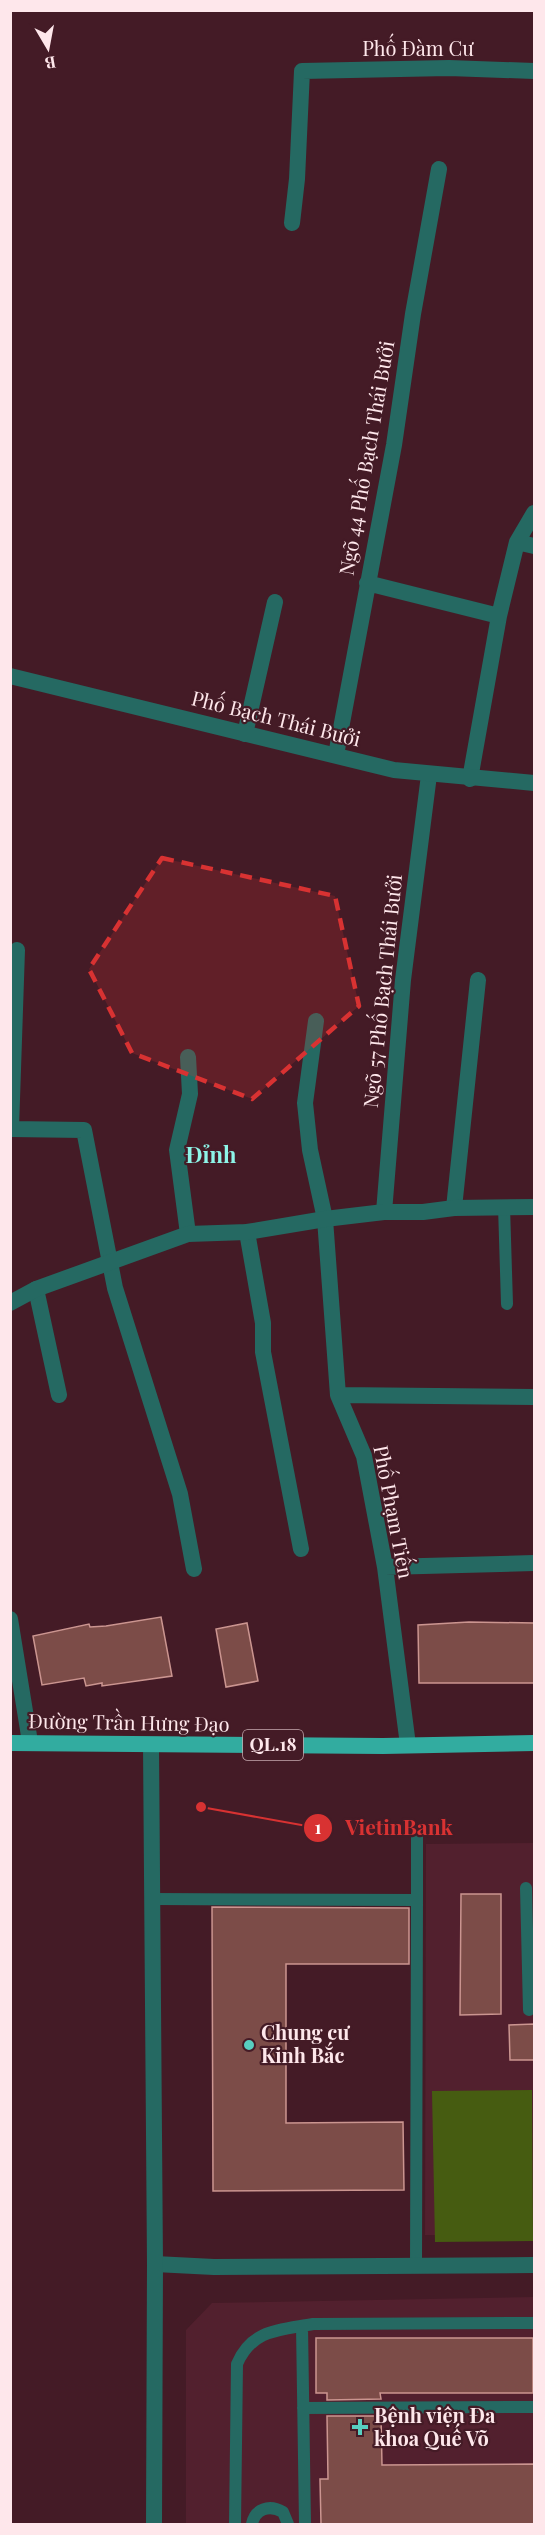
<svg xmlns="http://www.w3.org/2000/svg" width="545" height="2535" font-family="'Playfair Display',serif">
<rect width="100%" height="100%" fill="#441b26"/>
<!-- built -->
<path fill="#52202e" d="M534,1843V2236L425,2235L426,1844Z
M534,2297V2524H186V2330L212,2303Z"/>
<!-- green -->
<path fill="#465c11" d="M532,2090L533,2241L435,2242L432,2091Z"/>
<!-- building -->
<path fill="#7c4c48" stroke="#cb9590" stroke-width="1.5" d="M161,1617L172,1676L102,1686V1683L86,1686L84,1678L42,1685L33,1636L89,1624L90,1627L106,1626Z
M469,1622L534,1623V1683H419L418,1625Z
M247,1623L258,1681L226,1687L216,1629Z
M461,1894H501V2014L460,2015Z
M212,1907L409,1908V1964H286V2123L403,2122L404,2190L213,2191Z
M534,2024V2060H510L509,2025Z
M316,2338H533V2393H380L381,2399L327,2400V2393H316Z
M327,2416H381L382,2465L534,2464V2524H321L320,2479H328Z"/>
<g fill="none" stroke-linecap="round" stroke-linejoin="round">
<!-- service -->
<path stroke="#256962" stroke-width="12" d="M504,1206L507,1304
M526,1888L529,2010
M153,1899L417,1900V1836
M416,2266L417,1900
M302,2326L305,2524
M303,2408L534,2407
M235,2524L237,2364C252,2329 280,2330 313,2324L534,2323
M252,2524C255,2509 269,2504 283,2512L288,2524"/>
<!-- minor -->
<path stroke="#256962" stroke-width="16" d="M292,223L297,179L302,71L449,68L534,71
M517,542L534,546
M367,583L499,616
M245,734L275,602
M336,755L394,445L413,314L439,169
M470,779L499,616L517,542L534,513
M17,950L11,1129L84,1130L115,1288L180,1494L194,1569
M316,1021L305,1103L310,1150L325,1219L338,1395L364,1456L385,1567L408,1745
M454,1208L478,980
M384,1212L403,980L429,775
M247,1232L263,1323V1352L301,1549
M188,1234L177,1150L190,1094L188,1057
M36,1289L59,1395
M338,1395L534,1397
M385,1567L534,1563
M155,2264L214,2267L534,2265"/>
<!-- tertiary -->
<path stroke="#256962" stroke-width="16" d="M10,676L394,770L534,783
M10,1303L36,1289L188,1234L247,1232L325,1219L384,1212H423L454,1208L534,1207
M10,1619L30,1742
M151,1745L155,2264L154,2524"/>
<!-- trunk -->
<path stroke="#32aca0" stroke-width="16" d="M10,1743L383,1746L534,1743"/>
</g>
<!-- marked area -->
<path fill="#d83232" fill-opacity="0.2" stroke="#d83232" stroke-width="4.5" stroke-dasharray="12 8" stroke-linejoin="round" d="M162,858L335,896L359,1006L252,1099L132,1053L89,969Z"/>
<!-- markers -->
<g fill="#58cec0" stroke="#441b26" stroke-width="2">
<circle cx="249" cy="2045" r="6"/>
<path d="M357 2418h6v6h6v6h-6v6h-6v-6h-6v-6h6z"/>
</g>
<g text-anchor="middle" stroke-width="4.5" stroke-linejoin="round" paint-order="stroke">
<!-- shield labels -->
<rect fill="#441b26" stroke="#c6aab0" stroke-width="1.5" x="243" y="1730" width="60" height="30" rx="4.5"/>
<g font-size="18" font-weight="bold" fill="#fee7eb">
<text x="273" y="1751">QL.18</text>
</g>
<!-- street labels -->
<g font-size="20" fill="#fee7eb" stroke="#441b26">
<text x="418" y="56">Phố Đàm Cư</text>
<text transform="translate(367 458) rotate(-80)" y="7">Ngõ 44 Phố Bạch Thái Bưởi</text>
<text transform="translate(276 719) rotate(14)" y="7">Phố Bạch Thái Bưởi</text>
<text transform="translate(383 991) rotate(-84)" y="7">Ngõ 57 Phố Bạch Thái Bưởi</text>
<text transform="translate(393 1512) rotate(79)" y="7">Phố Phạm Tiến</text>
<text transform="translate(129 1723) rotate(1)" y="7">Đường Trần Hưng Đạo</text>
</g>
<!-- poi labels -->
<g font-size="20" font-weight="bold" fill="#fee7eb" stroke="#441b26" text-anchor="start">
<text x="261" y="2040">Chung cư<tspan x="261" dy="23">Kinh Bắc</tspan></text>
<text x="374" y="2423">Bệnh viện Đa<tspan x="374" dy="23">khoa Quế Võ</tspan></text>
</g>
<!-- quarter labels -->
<g font-size="22" font-weight="bold" fill="#8df5e8" stroke="#441b26">
<text x="211" y="1163">Đỉnh</text>
</g>
</g>
<!-- callouts -->
<path fill="none" stroke="#d83232" stroke-width="2" d="M201 1807L318 1828"/>
<g fill="#d83232" stroke="#441b26" stroke-width="2">
<circle cx="201" cy="1807" r="6"/>
<circle cx="318" cy="1828" r="15"/>
</g>
<g font-size="18" text-anchor="middle" font-weight="bold" fill="#fff">
<text x="318" y="1834">1</text>
</g>
<g font-size="21" text-anchor="middle" font-weight="bold" fill="#d83232" stroke="#441b26" stroke-width="4.5" stroke-linejoin="round" paint-order="stroke">
<text x="399" y="1835">VietinBank</text>
</g>
<!-- border -->
<rect width="545" height="2535" fill="none" stroke="#fee7eb" stroke-width="24"/>
<!-- north arrow -->
<g transform="translate(48 48) rotate(170)" stroke="#441b26" stroke-width="4.5" paint-order="stroke">
<path d="M0-4.5L10 22L0 15L-10 22Z" fill="#fee7eb"/>
<text y="-9" font-size="16" font-weight="bold" text-anchor="middle" fill="#fee7eb">B</text>
</g>
</svg>
